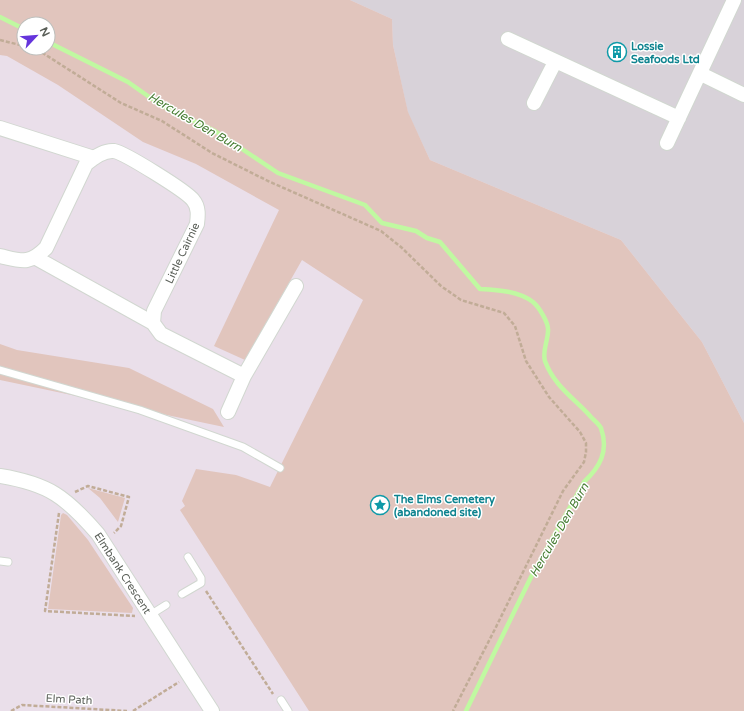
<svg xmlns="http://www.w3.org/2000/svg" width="744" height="711" font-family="'Varela Round',sans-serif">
<rect width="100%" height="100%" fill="#eadfea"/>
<!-- industrial -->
<path fill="#d8d2d9" d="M350,0H744V423L702,342L621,240L430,160L408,113L393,45L392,19Z"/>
<!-- green -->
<path fill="#e1c5bd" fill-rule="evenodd" d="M0,0H350L392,19L393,45L408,112L430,160L621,240L702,342L744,423V711H309L180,510L185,506L182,501L196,469L236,475L270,487L363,300L302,260L245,360L214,346L279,210L196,164L143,142L58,85L7,56L0,55ZM24,24H48V48H24Z
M0,344L17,350L129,368L213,409L224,427L0,380Z
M88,488L125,498L118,522L100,498Z
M63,513L67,515L88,540L133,608L132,613L48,609L61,515Z"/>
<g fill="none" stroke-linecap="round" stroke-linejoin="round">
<!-- stream -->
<path stroke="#c0f9a1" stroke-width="4.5" d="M0,17L24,29
M48,42L128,82L162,106L215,131L278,173L365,205L382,223L416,231L427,238L440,242L480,289C498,290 518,291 533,302C539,307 549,323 548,331C548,340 542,352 545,361C554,386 575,399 591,417C594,420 599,424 601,428C609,451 600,467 584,482L531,577L466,711"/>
<!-- lane casing -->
<g stroke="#d1d7d0" stroke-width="9">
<path id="lane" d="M0,370L140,410L243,447L280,468
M0,561L8,562
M182,594L201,583V578L188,557
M150,615L166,605
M281,700L288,711"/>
</g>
<!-- street casing -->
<g stroke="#d1d7d0" stroke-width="16">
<path id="street" d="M508,39L679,118
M701,74L744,95
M534,103L555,62
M0,128L94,158
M667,143L734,0
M0,256C22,261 29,265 46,248L86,164C93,158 104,150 114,151C125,153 186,191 193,200C199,207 198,216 197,224L154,311L153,323L161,334L244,376L296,286
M36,258L153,323
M228,412L244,376
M0,476C49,484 66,497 98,534L212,711"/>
</g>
<!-- path -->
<path stroke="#c1ac97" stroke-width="2.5" stroke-dasharray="4 2" stroke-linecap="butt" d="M0,40L24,46
M31,48L38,50L121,103L162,121L212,153L268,181L381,231L401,247L441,286L461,300L504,313L515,326L526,361L549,397L580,432L586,443V452L584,462L563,491L495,629L453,711
M75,492L88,486L129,497L121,526L114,533
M59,513L45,611L135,616
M206,591L273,694
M11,711L22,705L127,711
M133,711L179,682"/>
<!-- lane -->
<use href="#lane" stroke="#fff" stroke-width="7"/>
<!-- street -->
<use href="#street" stroke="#fff" stroke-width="14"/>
</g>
<!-- icons -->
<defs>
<g id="building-ring" transform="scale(1)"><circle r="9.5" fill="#fff" stroke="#0f9aa8" stroke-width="1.5"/><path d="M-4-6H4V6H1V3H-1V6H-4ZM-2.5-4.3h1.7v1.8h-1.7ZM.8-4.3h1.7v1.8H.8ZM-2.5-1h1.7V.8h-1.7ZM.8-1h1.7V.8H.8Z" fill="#0f9aa8"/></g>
<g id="sight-ring" transform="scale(1)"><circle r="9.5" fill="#fff" stroke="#0f9aa8" stroke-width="1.5"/><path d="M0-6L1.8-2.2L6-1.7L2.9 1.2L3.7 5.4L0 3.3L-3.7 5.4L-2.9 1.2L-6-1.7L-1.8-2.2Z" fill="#0f9aa8"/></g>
</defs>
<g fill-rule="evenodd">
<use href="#building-ring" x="617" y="52"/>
<use href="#sight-ring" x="380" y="505"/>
</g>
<g text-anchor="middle" stroke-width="3" stroke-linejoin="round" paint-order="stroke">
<!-- culture labels -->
<g font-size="11" font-weight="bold" fill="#0d838f" stroke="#fff" text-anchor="start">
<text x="631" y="50">Lossie<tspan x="631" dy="13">Seafoods Ltd</tspan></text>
<text x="394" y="503">The Elms Cemetery<tspan x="394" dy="13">(abandoned site)</tspan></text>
</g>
<!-- street labels -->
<g font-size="11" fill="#5a5f58" stroke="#fff">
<text transform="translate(182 253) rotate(-65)" y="4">Little Cairnie</text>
<text transform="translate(123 573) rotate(57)" y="4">Elmbank Crescent</text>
<text transform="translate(69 699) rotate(3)" y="4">Elm Path</text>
</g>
<!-- water labels -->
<g font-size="12" font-style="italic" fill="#487e34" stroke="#fff">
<text transform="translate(195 122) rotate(30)" y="4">Hercules Den Burn</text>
<text transform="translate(559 530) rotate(-60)" y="4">Hercules Den Burn</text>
</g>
</g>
<!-- north arrow -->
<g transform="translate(36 36) rotate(64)"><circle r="19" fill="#ffffff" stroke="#bdbfbc"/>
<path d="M0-3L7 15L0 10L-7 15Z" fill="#6534dc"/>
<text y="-6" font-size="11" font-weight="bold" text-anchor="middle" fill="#5a5f58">N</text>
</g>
</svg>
